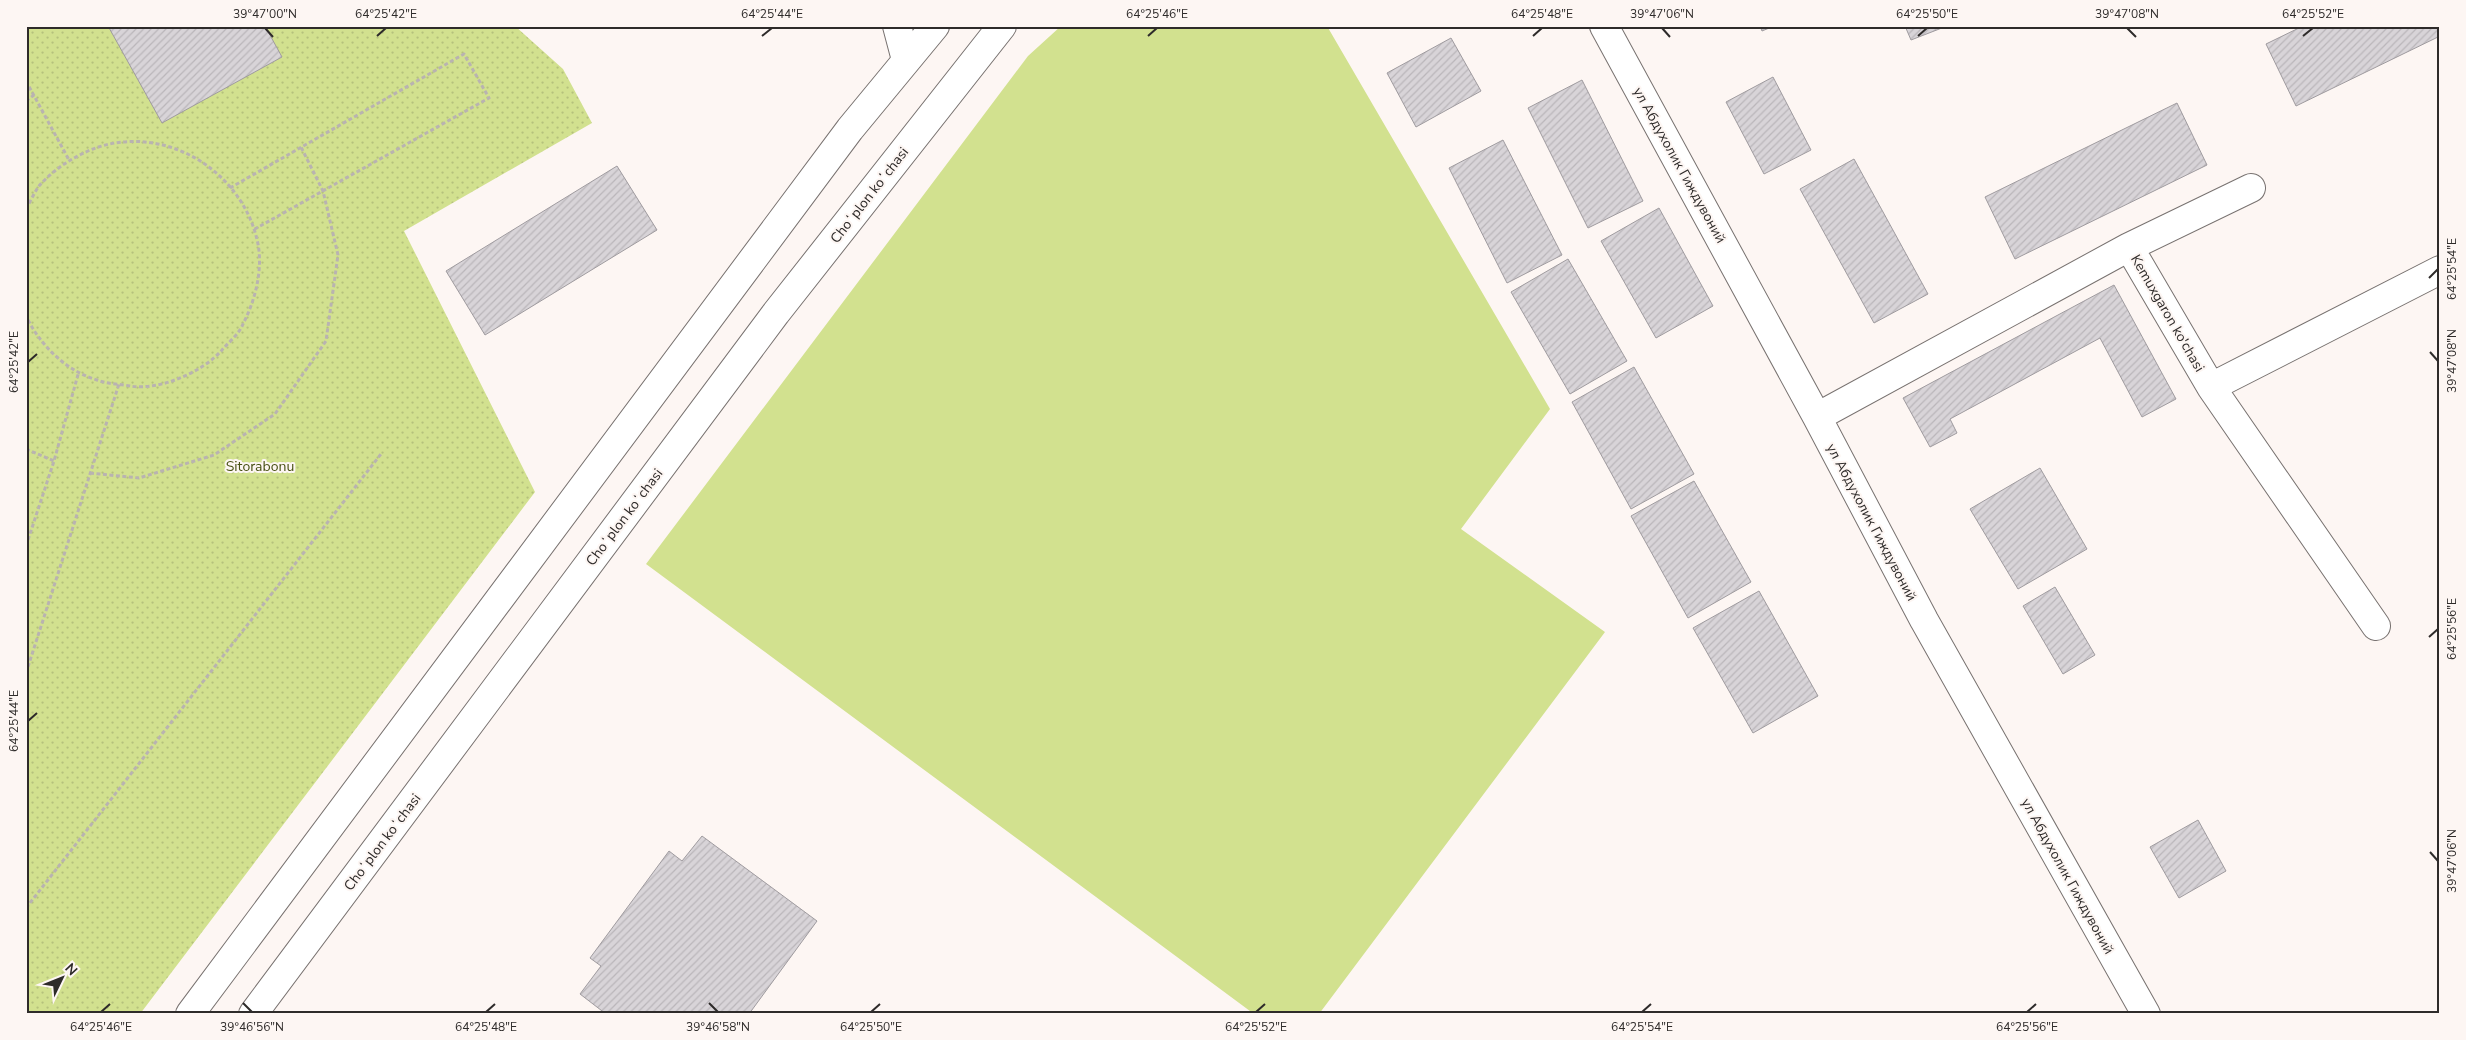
<svg xmlns="http://www.w3.org/2000/svg" width="2466" height="1040" font-family="'Nunito Sans',sans-serif">
<defs>
<pattern id="park-dots" width="8" height="8" patternUnits="userSpaceOnUse" patternTransform="scale(1.25)"><rect width="8" height="8" fill="#d2e18f"/><path d="M2 2h.1M6 6h.1" fill="none" stroke="#b5c17c" stroke-width="1.8" stroke-linecap="round"/></pattern>
<pattern id="building-hatch" width="6" height="6" patternUnits="userSpaceOnUse" patternTransform="scale(1.25)"><rect width="6" height="6" fill="#d8d4d8"/><path d="M-1 1l2-2M0 6l6-6M5 7l2-2" fill="none" stroke="#bab6ba"/></pattern>
</defs>
<rect width="100%" height="100%" fill="#fdf6f3"/>
<!-- park -->
<path fill="url(#park-dots)" d="M26,26H515L563,69L592,123L404,231L535,492L140,1014H26Z"/>
<!-- pitch -->
<path fill="#d2e18f" d="M1061,26H1327L1550,409L1461,529L1605,632L1319,1014H1254L646,564L1028,56Z"/>
<!-- building -->
<path fill="url(#building-hatch)" stroke="#9f9b9f" d="M108,26H265L282,57L162,123Z
M1760,26H1774L1762,31Z
M1905,26H1947L1911,40Z
M2303,26H2440V36L2296,106L2266,44Z
M1451,38L1481,91L1416,127L1387,73Z
M1773,77L1811,150L1764,174L1726,102Z
M1582,80L1643,201L1588,228L1528,108Z
M2177,103L2207,165L2015,259L1985,197Z
M1503,140L1562,255L1507,283L1449,168Z
M1854,159L1928,294L1874,323L1800,189Z
M617,166L657,230L485,335L446,271Z
M1659,208L1713,306L1656,338L1601,241Z
M1568,259L1627,361L1570,394L1511,292Z
M2114,285L2176,399L2142,417L2100,338L1950,419L1957,433L1930,447L1903,398Z
M1634,367L1694,474L1631,509L1572,402Z
M2040,468L2087,549L2018,589L1970,509Z
M1694,481L1751,582L1688,618L1631,516Z
M2055,587L2095,655L2063,674L2023,606Z
M1759,591L1818,696L1753,733L1693,628Z
M2198,820L2226,871L2179,898L2150,847Z
M702,836L817,921L749,1014H606L580,994L601,966L590,958L669,851L682,861Z"/>
<g fill="none" stroke-linecap="round" stroke-linejoin="round">
<!-- minor casing -->
<g stroke="#787270" stroke-width="30">
<path id="minor" d="M897,26L906,60
M1604,26L1817,417L1924,620L2146,1014
M2129,247L2251,188
M2211,387L2376,626
M1817,417L2129,247L2211,387L2440,270"/>
</g>
<!-- major casing -->
<g stroke="#787270" stroke-width="30">
<path id="major" d="M190,1014L850,129L935,26
M253,1014L776,313L1002,26"/>
</g>
<!-- path -->
<path stroke="#b9b3b1" stroke-width="3" stroke-dasharray="4 2.5" stroke-linecap="butt" d="M26,81L69,160
M26,101L34,95
M230,188L464,54L489,98L253,230
M26,209C30,202 34,193 39,186C52,171 70,159 88,151C159,120 243,168 258,244C263,270 255,301 243,324C239,334 229,342 222,350C203,372 159,391 130,386C119,384 107,384 97,380C66,371 40,345 26,316
M26,449L54,461
M90,473L139,478L214,455L275,414L326,341L338,255L323,191L301,147
M26,546L54,461L79,371
M26,673L119,384
M26,908L381,454"/>
<!-- minor -->
<use href="#minor" stroke="#fff" stroke-width="28"/>
<!-- major -->
<use href="#major" stroke="#fff" stroke-width="28"/>
</g>
<!-- ticks -->
<path fill="none" stroke="#2e2b2a" stroke-width="2" d="M265,28L273,37M1662,28L1670,37M2127,28L2136,37M377,36L386,28M762,36L772,28M1148,36L1157,28M1533,36L1542,28M1918,36L1927,28M2303,36L2313,28M2429,278L2438,269M2430,352L2438,361M28,362L37,354M2429,637L2438,629M28,721L37,713M2430,852L2438,861M243,1003L252,1012M709,1003L718,1012M101,1012L110,1004M486,1012L495,1004M871,1012L880,1004M1256,1012L1265,1004M1642,1012L1651,1004M2027,1012L2036,1004"/>
<g text-anchor="middle" stroke-width="4" stroke-linejoin="round" paint-order="stroke">
<!-- street labels -->
<g font-size="14" fill="#2e2b2a" stroke="#fdf6f3">
<text transform="translate(1680 165) rotate(61)" y="5">ул Абдухолик Гиждувоний</text>
<text transform="translate(869 195) rotate(-52)" y="5">Choʻplon koʻchasi</text>
<text transform="translate(2168 313) rotate(60)" y="5">Kemuxgaron ko'chasi</text>
<text transform="translate(624 517) rotate(-53)" y="5">Choʻplon koʻchasi</text>
<text transform="translate(1872 522) rotate(62)" y="5">ул Абдухолик Гиждувоний</text>
<text transform="translate(382 842) rotate(-53)" y="5">Choʻplon koʻchasi</text>
<text transform="translate(2068 876) rotate(61)" y="5">ул Абдухолик Гиждувоний</text>
</g>
<!-- park labels -->
<g font-size="14" fill="#485114" stroke="#fdf6f3">
<text x="260" y="471">Sitorabonu</text>
</g>
</g>
<!-- border -->
<rect width="2466" height="1040" fill="none" stroke="#fdf6f3" stroke-width="55"/>
<!-- north arrow -->
<g transform="translate(62 978) rotate(47)" stroke="#fdf6f3" stroke-width="4" paint-order="stroke">
<path d="M0-4L9 19L0 12L-9 19Z" fill="#2e2b2a"/>
<text y="-8" font-size="14" font-weight="bold" text-anchor="middle" fill="#2e2b2a">N</text>
</g>
<rect x="28" y="28" width="2410" height="984" fill="none" stroke="#2e2b2a" stroke-width="2"/>
<g font-size="12" text-anchor="middle" fill="#2e2b2a">
<text x="265" y="18">39°47'00"N</text>
<text x="386" y="18">64°25'42"E</text>
<text x="772" y="18">64°25'44"E</text>
<text x="1157" y="18">64°25'46"E</text>
<text x="1542" y="18">64°25'48"E</text>
<text x="1662" y="18">39°47'06"N</text>
<text x="1927" y="18">64°25'50"E</text>
<text x="2127" y="18">39°47'08"N</text>
<text x="2313" y="18">64°25'52"E</text>
<text transform="translate(2452 269) rotate(-90)" y="4">64°25'54"E</text>
<text transform="translate(2452 361) rotate(-90)" y="4">39°47'08"N</text>
<text transform="translate(14 362) rotate(-90)" y="4">64°25'42"E</text>
<text transform="translate(2452 629) rotate(-90)" y="4">64°25'56"E</text>
<text transform="translate(14 721) rotate(-90)" y="4">64°25'44"E</text>
<text transform="translate(2452 861) rotate(-90)" y="4">39°47'06"N</text>
<text x="101" y="1031">64°25'46"E</text>
<text x="252" y="1031">39°46'56"N</text>
<text x="486" y="1031">64°25'48"E</text>
<text x="718" y="1031">39°46'58"N</text>
<text x="871" y="1031">64°25'50"E</text>
<text x="1256" y="1031">64°25'52"E</text>
<text x="1642" y="1031">64°25'54"E</text>
<text x="2027" y="1031">64°25'56"E</text>
</g>
</svg>
